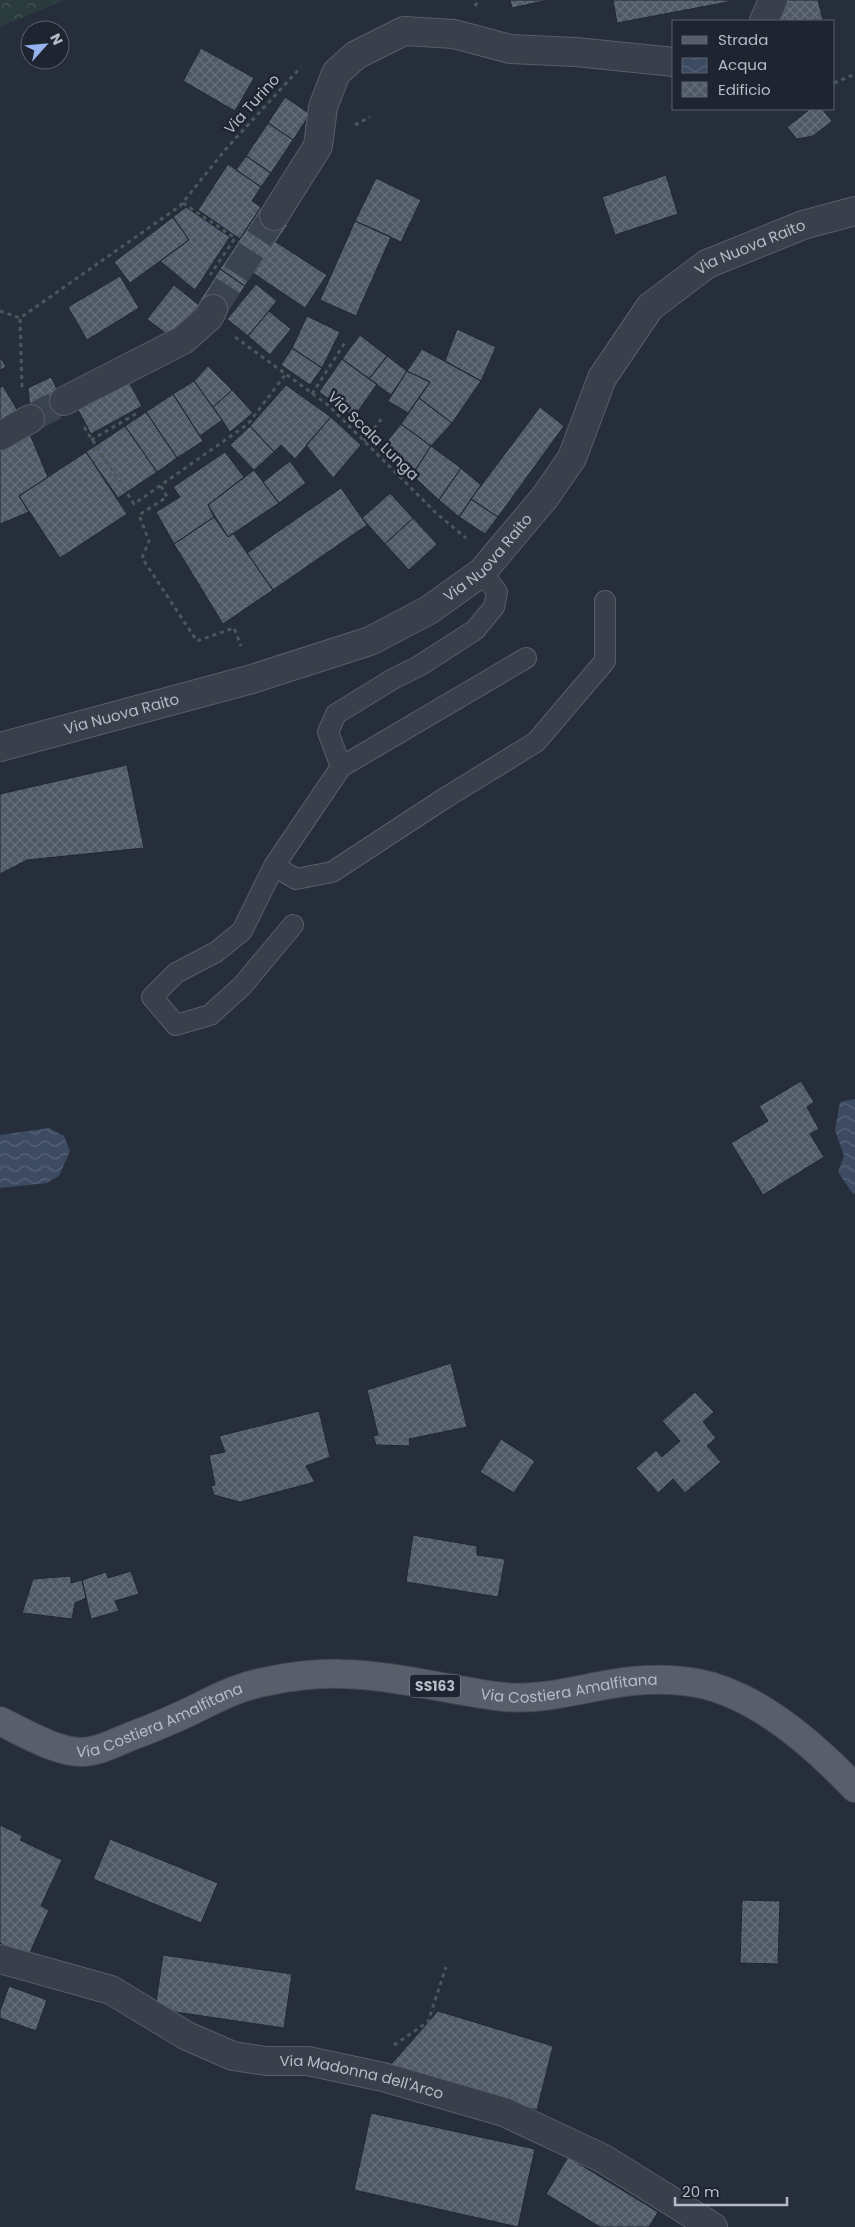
<svg xmlns="http://www.w3.org/2000/svg" width="855" height="2227" font-family="Poppins,sans-serif">
<defs>
<pattern id="forest-crowns" width="20" height="18" patternUnits="userSpaceOnUse" patternTransform="scale(1.25)"><rect width="20" height="18" fill="#293b3d"/><path d="M2 6a3 3 0 1 1 6 0M12 15a3 3 0 1 1 6 0" fill="none" stroke="#465558"/></pattern>
<pattern id="water-waves" width="16" height="10" patternUnits="userSpaceOnUse" patternTransform="scale(1.25)"><rect width="16" height="10" fill="#3d4b62"/><path d="M0 5q4-4 8 0t8 0" fill="none" stroke="#576377"/></pattern>
<pattern id="building-cross-hatch" width="8" height="8" patternUnits="userSpaceOnUse" patternTransform="scale(1.25)"><rect width="8" height="8" fill="#4e5867"/><path d="M0 0l8 8M0 8l8-8" fill="none" stroke="#656e7b"/></pattern>
</defs>
<rect width="100%" height="100%" fill="#262e3b"/>
<!-- forest -->
<path fill="url(#forest-crowns)" d="M0,0H64L0,27Z"/>
<!-- water -->
<path fill="url(#water-waves)" d="M855,1099V1193L853,1194L838,1172L844,1156L835,1130L840,1102Z
M49,1128L64,1136L70,1151L59,1176L47,1183L0,1188V1135Z"/>
<!-- building -->
<path fill="url(#building-cross-hatch)" stroke="#212732" d="M510,0H548L512,8Z
M613,0H728V2L617,23Z
M786,0H818L823,20L774,21Z
M201,48L254,78L235,111L183,81Z
M285,97L310,114L293,140L268,123Z
M810,109H822L832,121L813,136L797,139L787,127Z
M268,123L293,140L271,173L246,156Z
M246,156L271,173L261,187L236,170Z
M228,164L261,187L252,201L261,207L240,239L198,210Z
M666,175L678,214L615,235L602,197Z
M376,178L421,200L401,242L355,221Z
M186,207L230,237L195,290L160,261L189,240L173,217Z
M261,207L288,225L276,242L327,275L305,308L253,273L245,286L220,269Z
M173,217L189,240L130,283L114,262Z
M355,221L391,237L356,316L320,300Z
M220,269L245,286L225,317L200,300Z
M120,276L139,308L87,340L68,307Z
M256,284L277,301L248,336L227,319Z
M174,285L199,305L173,339L147,319Z
M269,311L291,329L270,355L248,336Z
M307,316L340,332L322,368L292,348Z
M457,329L496,347L481,381L445,361Z
M360,335L387,356L369,379L342,359Z
M292,348L322,368L310,385L281,365Z
M422,349L481,381L452,423L419,398L430,382L407,371Z
M387,356L407,371L391,395L369,379Z
M0,357L6,367L0,370Z
M342,359L377,384L354,417L319,392Z
M208,366L232,390L213,407L194,381Z
M407,371L430,382L408,413L388,401Z
M51,377L69,413L32,431L28,388Z
M194,381L222,420L200,436L173,394Z
M129,382L142,406L91,434L78,410Z
M286,385L331,417L295,459L281,445L274,452L250,426Z
M3,386L21,416L0,428V388Z
M232,390L253,413L230,432L213,407Z
M173,394L203,441L177,458L146,412Z
M419,398L452,423L431,446L401,424Z
M540,407L564,426L498,517L471,499Z
M146,412L177,458L157,472L125,426Z
M331,417L361,445L333,478L306,445Z
M401,424L431,446L412,475L384,445Z
M125,426L157,472L118,498L86,452Z
M250,426L274,452L254,470L230,445Z
M29,432L48,477L19,496L29,512L0,524V446Z
M431,446L461,468L439,500L412,475Z
M86,452L127,514L60,558L19,496Z
M225,452L244,477L208,505L214,517L174,544L156,512L180,497L173,487Z
M290,461L306,483L279,503L263,482Z
M461,468L481,485L459,517L439,500Z
M254,470L279,503L228,537L208,505Z
M341,488L367,525L273,590L247,553Z
M390,493L413,518L385,544L362,518Z
M471,499L498,517L485,534L459,517Z
M214,517L228,537L233,533L273,590L223,624L174,544Z
M413,518L437,544L409,570L385,544Z
M127,765L144,848L27,860L0,874V794Z
M801,1081L814,1102L807,1107L819,1129L810,1134L824,1157L763,1195L731,1143L768,1121L759,1106Z
M451,1363L467,1427L409,1439L410,1446L376,1445L373,1436L378,1435L367,1390Z
M695,1392L714,1412L703,1422L716,1438L707,1446L721,1462L685,1493L673,1479L658,1493L636,1468L656,1450L662,1457L680,1441L662,1421Z
M319,1411L330,1457L306,1466L315,1482L240,1502L214,1495L211,1486L215,1485L209,1455L225,1452L219,1436Z
M501,1439L535,1461L514,1493L480,1472Z
M413,1535L477,1546V1555L505,1559L498,1597L406,1582Z
M131,1571L139,1594L115,1601L119,1611L91,1619L82,1580L106,1572L108,1578Z
M71,1576V1583L82,1580L86,1598L75,1603L72,1619L22,1613L33,1579Z
M0,1825L23,1836L20,1840L62,1860L41,1906L49,1910L28,1957L0,1943Z
M110,1839L218,1883L201,1923L93,1879Z
M742,1900L780,1901L778,1964L740,1963Z
M163,1955L292,1974L284,2028L155,2009Z
M9,1986L47,2000L36,2031L0,2018V2011Z
M438,2011L553,2046L537,2110L386,2070Z
M371,2113L535,2149L518,2227L354,2190Z
M568,2157L658,2212L649,2227H600L546,2194Z"/>
<g fill="none" stroke-linecap="round" stroke-linejoin="round">
<!-- minor-tunnel -->
<path stroke="#3b4350" stroke-width="28" stroke-dasharray="28 14" stroke-linecap="butt" d="M213,309L274,216
M30,419L64,401"/>
<!-- service casing -->
<g stroke="#585e69" stroke-width="22">
<path id="service" d="M341,767L526,658
M274,866L341,767L328,732L336,714L393,679L419,666L475,630L494,607L497,592L482,572
M293,925L242,986L210,1015L176,1025L152,997L176,973L216,952L242,931L274,866L296,879L332,872L445,798L536,742L605,661V601"/>
</g>
<!-- minor casing -->
<g stroke="#585e69" stroke-width="30">
<g id="minor">
<path d="M764,21L773,0"/>
<path d="M274,216L318,146L323,107L336,73L356,55L404,31L454,34L510,49L576,52L674,62"/>
<path d="M64,401L183,340L209,317L213,309"/>
<path d="M0,436L30,419"/>
<path id="s1" d="M0,1959L111,1990L187,2036L233,2056L266,2061H308L383,2077L504,2112L602,2158L713,2227"/>
</g>
</g>
<!-- tertiary casing -->
<g stroke="#585e69" stroke-width="30">
<g id="tertiary">
<path id="s2" d="M0,747L252,679L370,641L429,610L482,572L545,497L572,458L602,378L650,307L707,264L803,225L855,211"/>
</g>
</g>
<!-- primary casing -->
<g stroke="#434954" stroke-width="30">
<g id="primary">
<path id="s3" d="M0,1721C23,1732 56,1752 81,1752C97,1752 115,1743 129,1737C151,1729 172,1720 193,1710C219,1697 240,1686 269,1681C293,1676 318,1673 342,1674C397,1675 451,1691 505,1697C546,1701 592,1685 633,1681C653,1679 676,1679 697,1683C756,1694 815,1746 855,1788"/>
</g>
</g>
<!-- path -->
<path stroke="#48585b" stroke-width="3" stroke-dasharray="4 4" stroke-linecap="butt" d="M475,6L479,0
M834,83L855,74
M355,125L370,117
M183,203L235,238L210,275
M0,311L20,318
M235,337L328,405L436,513L466,538
M22,387L20,318L180,206L225,150L301,67
M312,394L346,341
M84,427L134,504L248,424L285,375
M91,440L139,412
M364,441L383,417
M161,486L167,497L139,515L149,541L142,558L197,641L234,628L241,646
M394,2045L428,2022L446,1967"/>
<!-- service -->
<use href="#service" stroke="#3a404b" stroke-width="20"/>
<!-- minor -->
<use href="#minor" stroke="#3a404b" stroke-width="28"/>
<!-- tertiary -->
<use href="#tertiary" stroke="#3a404b" stroke-width="28"/>
<!-- primary -->
<use href="#primary" stroke="#585f6b" stroke-width="28"/>
</g>
<g text-anchor="middle" stroke-width="5" stroke-linejoin="round" paint-order="stroke">
<!-- shield labels -->
<rect fill="#1f2530" stroke="#888e9a" stroke-width="1" x="410" y="1674.5" width="50" height="23" rx="4"/>
<g font-size="14" font-weight="bold" fill="#b5bbc7">
<text x="435" y="1691">SS163</text>
</g>
<!-- street labels -->
<g font-size="15" fill="#b5bbc7" stroke="#1f2530">
<text transform="translate(252 104) rotate(-48)" y="5">Via Turino</text>
<text dy="5" stroke="none"><textPath href="#s2" startOffset="951">Via Nuova Raito</textPath></text>
<text transform="translate(373 436) rotate(44)" y="5">Via Scala Lunga</text>
<text dy="5" stroke="none"><textPath href="#s2" startOffset="531">Via Nuova Raito</textPath></text>
<text dy="5" stroke="none"><textPath href="#s2" startOffset="126">Via Nuova Raito</textPath></text>
<text dy="5" stroke="none"><textPath href="#s3" startOffset="592">Via Costiera Amalfitana</textPath></text>
<text dy="5" stroke="none"><textPath href="#s3" startOffset="172">Via Costiera Amalfitana</textPath></text>
<text dy="5" stroke="none"><textPath href="#s1" startOffset="385">Via Madonna dell'Arco</textPath></text>
</g>
</g>
<!-- legend -->
<rect x="672" y="20" width="162" height="90" fill="#1f2530" stroke="#5b616c"/>
<rect x="682" y="36" width="25" height="8" fill="#585f6b" stroke="#5b616c"/>
<text x="718" y="45" font-size="15" fill="#b5bbc7">Strada</text>
<rect x="682" y="58" width="25" height="15" fill="url(#water-waves)" stroke="#5b616c"/>
<text x="718" y="70" font-size="15" fill="#b5bbc7">Acqua</text>
<rect x="682" y="82" width="25" height="15" fill="url(#building-cross-hatch)" stroke="#5b616c"/>
<text x="718" y="95" font-size="15" fill="#b5bbc7">Edificio</text>
<!-- north arrow -->
<g transform="translate(45 45) rotate(63)"><circle r="24" fill="#1f2530" stroke="#5b616c"/>
<path d="M0-4L9 19L0 12L-9 19Z" fill="#93b2ee"/>
<text y="-8" font-size="14" font-weight="bold" text-anchor="middle" fill="#b5bbc7">N</text>
</g>
<!-- scale -->
<path d="M675 2197v8h112v-8" fill="none" stroke="#b5bbc7" stroke-width="2.5"/>
<text x="682" y="2197" font-size="15" fill="#b5bbc7" stroke="#1f2530" stroke-width="4" paint-order="stroke">20 m</text>
</svg>
